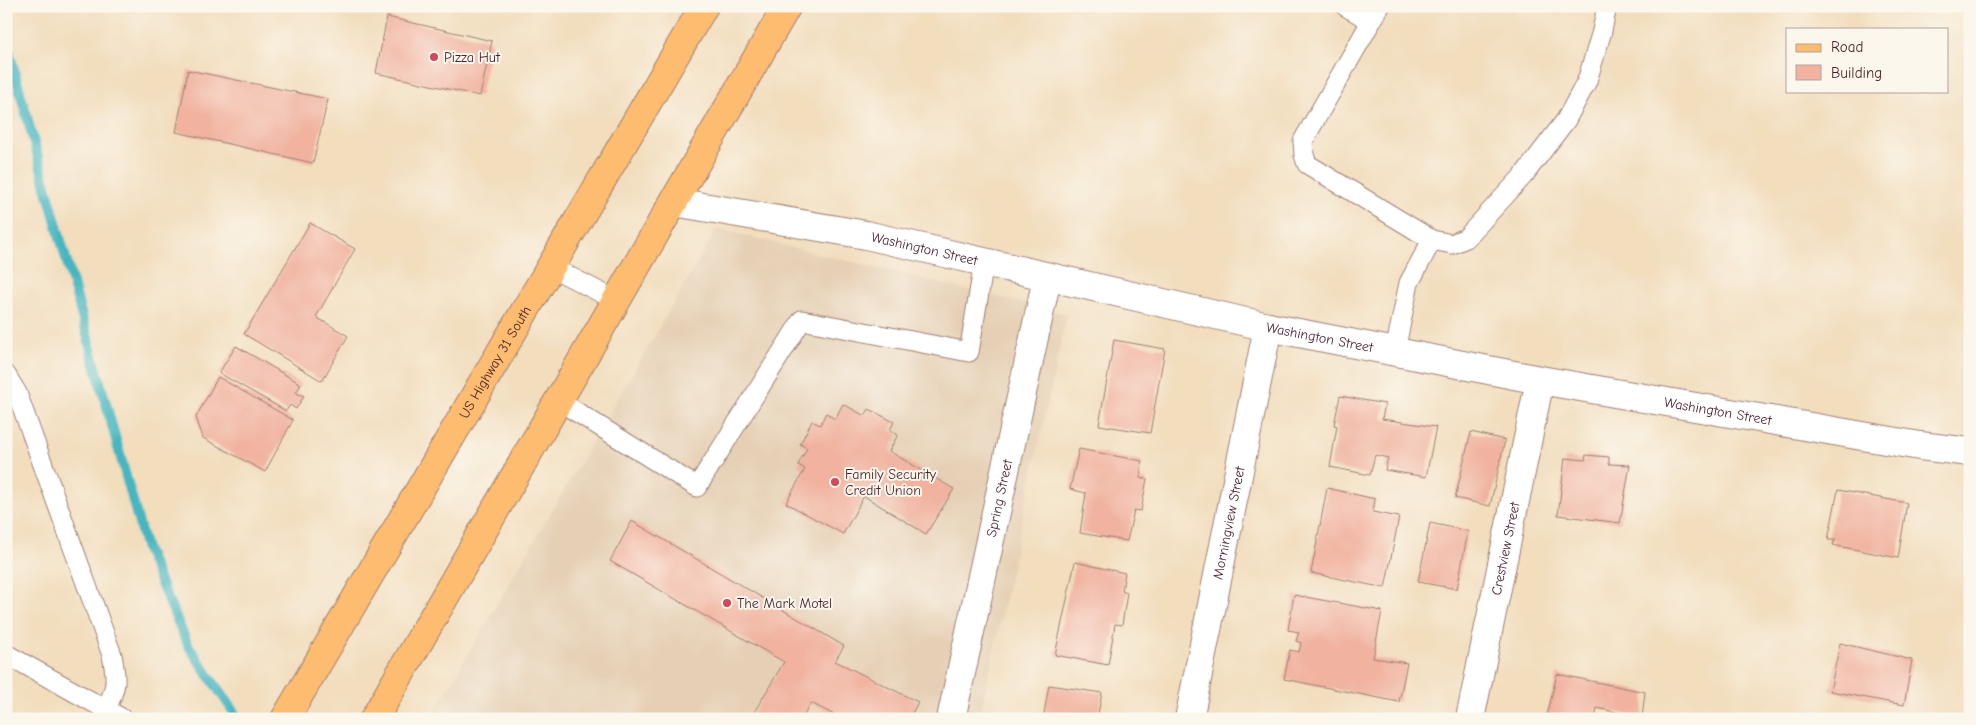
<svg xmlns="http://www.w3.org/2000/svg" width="1976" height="725" font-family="'Comic Neue',sans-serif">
<rect width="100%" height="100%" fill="#fbf7ec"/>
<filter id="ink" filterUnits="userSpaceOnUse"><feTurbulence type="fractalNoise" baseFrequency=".02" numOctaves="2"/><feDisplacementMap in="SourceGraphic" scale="10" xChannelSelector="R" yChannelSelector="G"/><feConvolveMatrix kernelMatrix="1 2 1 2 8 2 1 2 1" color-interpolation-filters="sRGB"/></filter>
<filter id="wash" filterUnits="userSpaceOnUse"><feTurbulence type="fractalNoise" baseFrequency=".0096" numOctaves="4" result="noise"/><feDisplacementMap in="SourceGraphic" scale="20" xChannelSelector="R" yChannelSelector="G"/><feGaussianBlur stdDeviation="1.12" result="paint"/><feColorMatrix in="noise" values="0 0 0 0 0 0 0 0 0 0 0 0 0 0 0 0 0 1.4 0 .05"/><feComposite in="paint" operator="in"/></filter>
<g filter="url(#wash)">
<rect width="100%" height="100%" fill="#f2ddbd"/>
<!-- built -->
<path fill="#e6d0b5" d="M717,229L1067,314L979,719H430Z"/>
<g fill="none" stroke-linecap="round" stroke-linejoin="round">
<!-- stream -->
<path stroke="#47b6c1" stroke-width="10" d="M6,41L146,549L188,645L237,717"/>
</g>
<g id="blocks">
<!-- building -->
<path fill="#f1b3a0" d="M387,17L492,41L480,96L376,73Z
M188,70L328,99L313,163L176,132Z
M310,223L355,249L316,317L348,336L322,381L244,334Z
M1114,340L1165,349L1150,433L1099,425Z
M236,346L301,384L296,393L304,396L296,409L290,405L286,411L219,373Z
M218,377L293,420L265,472L203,438L196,417Z
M1340,396L1385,404L1382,419L1436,427L1426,477L1385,470L1388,458L1375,455L1370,475L1330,467L1337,426L1334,425Z
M843,404L865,416L869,409L894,422L890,430L898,435L889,451L954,489L926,534L864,496L843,534L786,503L805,469L798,465L807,448L800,444L812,421L820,425L826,413L835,419Z
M1471,432L1505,440L1490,506L1455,498Z
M1079,449L1142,461L1140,478L1147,479L1141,511L1134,510L1127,541L1080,533L1086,493L1070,489Z
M1586,455L1609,457V464L1630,465L1620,523L1558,515L1565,458L1585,460Z
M1327,488L1375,499L1373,512L1399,517L1385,588L1311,573Z
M1838,490L1907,503L1898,558L1833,545L1835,540H1828Z
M632,521L844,646L835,661L918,702L909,719H842L811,703L802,719H750L784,662L610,561Z
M1430,523L1468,531L1457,589L1418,582Z
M1075,562L1125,573L1122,591L1127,593L1122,625L1115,624L1108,665L1055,655Z
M1294,595L1382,611L1373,658L1407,663L1399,702L1284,679L1290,650L1299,652L1301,643L1296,641L1299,632L1288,630Z
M1840,643L1912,660L1904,705L1830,691Z
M1557,674L1645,692L1642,718L1597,708L1595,719H1546Z
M1049,685L1102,693L1097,719H1043Z"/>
</g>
</g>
<g filter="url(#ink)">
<use href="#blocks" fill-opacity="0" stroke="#9e7e74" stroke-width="1"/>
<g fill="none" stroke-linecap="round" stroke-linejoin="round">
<!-- service casing -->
<g stroke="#9e7e74" stroke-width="21">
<path id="service" d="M1345,6L1371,21
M1380,6L1303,141L1304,155L1307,164L1432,240L1452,244L1466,238L1523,176L1566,120L1587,81L1602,31L1607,6
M551,267L617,301
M1395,351L1409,283L1432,240
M6,375L17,393L112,655C117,681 117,685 106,710
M559,401L697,487L802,320L969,352L984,263
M6,654L123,719"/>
</g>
<!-- minor casing -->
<g stroke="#9e7e74" stroke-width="30">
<g id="minor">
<path id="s1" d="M674,202L866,235L1268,327L1540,380L1920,446L1970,452"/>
<path id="s2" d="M951,719L1047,278"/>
<path id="s3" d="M1189,719L1268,327"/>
<path id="s4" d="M1470,719L1540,380"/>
</g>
</g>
<!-- primary casing -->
<g stroke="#9e7e74" stroke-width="30">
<g id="primary">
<path id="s5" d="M285,719L704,6"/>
<path d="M374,719L787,6"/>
</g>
</g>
<!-- service -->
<use href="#service" stroke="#fff" stroke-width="19"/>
<!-- minor -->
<use href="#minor" stroke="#fff" stroke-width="28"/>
<!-- primary -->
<use href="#primary" stroke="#fdbc70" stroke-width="28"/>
</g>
</g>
<!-- markers -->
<g fill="#d1495b" stroke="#fbf7ec" stroke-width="2">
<circle cx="434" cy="57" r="5"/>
<circle cx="835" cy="482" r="5"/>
<circle cx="727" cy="603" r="5"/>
</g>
<g text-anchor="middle" stroke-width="4" stroke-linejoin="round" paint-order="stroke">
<!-- poi labels -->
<g font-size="14" fill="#4a1f2b" stroke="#fbf7ec" text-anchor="start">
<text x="444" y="62">Pizza Hut</text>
<text x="845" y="479">Family Security<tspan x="845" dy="16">Credit Union</tspan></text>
<text x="737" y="608">The Mark Motel</text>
</g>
<!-- street labels -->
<g font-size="14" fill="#4a1f2b" stroke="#fbf7ec">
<text dy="5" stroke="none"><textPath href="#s1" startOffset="255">Washington Street</textPath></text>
<text dy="5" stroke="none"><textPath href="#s1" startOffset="660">Washington Street</textPath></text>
<text dy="5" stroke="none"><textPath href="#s5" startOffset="414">US Highway 31 South</textPath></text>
<text dy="5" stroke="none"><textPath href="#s1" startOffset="1065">Washington Street</textPath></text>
<text dy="5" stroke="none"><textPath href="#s2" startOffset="226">Spring Street</textPath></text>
<text dy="5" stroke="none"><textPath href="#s3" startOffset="200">Morningview Street</textPath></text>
<text dy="5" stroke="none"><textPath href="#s4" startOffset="174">Crestview Street</textPath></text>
</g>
</g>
<!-- margin -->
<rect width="1976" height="725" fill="none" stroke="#fbf7ec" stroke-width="25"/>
<!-- legend -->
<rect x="1786" y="28" width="162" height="65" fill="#fbf7ec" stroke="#b4a19f"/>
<rect x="1796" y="44" width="25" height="8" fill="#fdbc70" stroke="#b4a19f"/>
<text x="1831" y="52" font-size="15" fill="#4a1f2b">Road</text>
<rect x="1796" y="65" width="25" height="15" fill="#f1b3a0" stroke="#b4a19f"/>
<text x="1831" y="78" font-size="15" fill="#4a1f2b">Building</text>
</svg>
